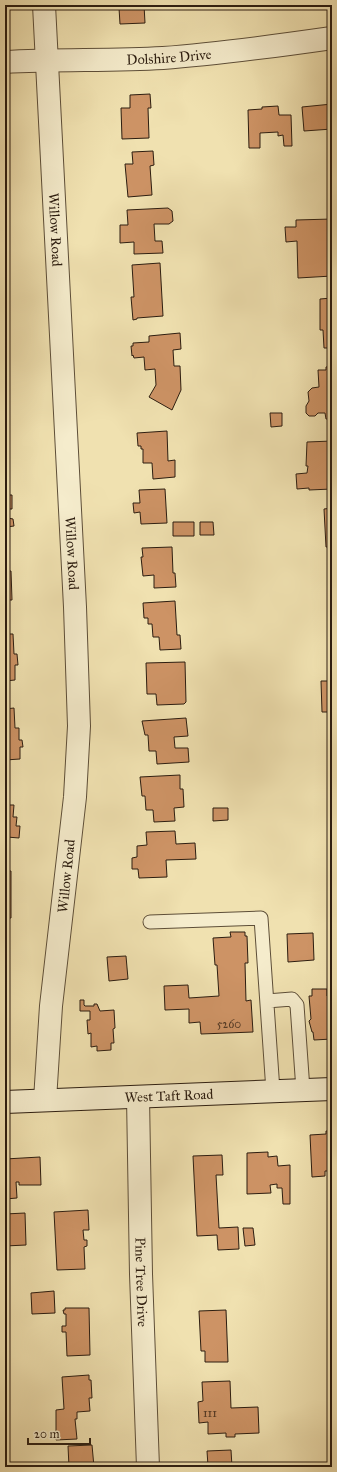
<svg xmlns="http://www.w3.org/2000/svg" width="337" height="1472" font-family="'IM FELL Great Primer',serif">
<rect width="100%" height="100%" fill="#f0e1b0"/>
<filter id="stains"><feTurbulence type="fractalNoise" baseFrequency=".005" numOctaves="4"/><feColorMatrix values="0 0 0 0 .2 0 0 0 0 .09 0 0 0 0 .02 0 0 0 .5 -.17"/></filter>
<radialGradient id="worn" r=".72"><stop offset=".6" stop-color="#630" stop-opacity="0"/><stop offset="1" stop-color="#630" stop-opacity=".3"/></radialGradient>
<!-- building -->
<path fill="#cd9365" stroke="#2c1d10" d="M118,5H144L145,23L120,24L119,8H118Z
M150,94L151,108H148L149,138L122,139L121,108H130V95Z
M332,104V129L304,131L302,107Z
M278,106L279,115H291L292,146H284L283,135L278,136V132L260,133V148H249L248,110L262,109V107Z
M153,151L154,165L150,166L152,195L128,197L125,164H133L132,152Z
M168,208L172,211L173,221L169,224H154L155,241H162L163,253L134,254V242L120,243V225H128L127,210Z
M332,219V276L298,278L297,241L286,242L285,227H296V220Z
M160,263L163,316L137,318V319L133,320L131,297H134L132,265Z
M332,298V348H324L323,330H320V299Z
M180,333L181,349L173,350L174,366H180L181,390L172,410L149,397L156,385L155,369L145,370L144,357L134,358L133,355L132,356L131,346H133V343L149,342V336Z
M331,366L332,370V419H326L325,413H318L315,416H309L306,413V406L309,401L308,392L312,388L319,387L318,370H326V367Z
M270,413H282V426L271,427Z
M167,431L168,461L175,460V477L153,479L152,463H143V449H141V446H138L137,433Z
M332,441V489L309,490V488L297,489L296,474L307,473L308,466H306L307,442Z
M165,489L167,523L141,524L140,512L134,513L133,503H140L139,490Z
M5,495H12V509H6V516H8V518L13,519L14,526L6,527V537H5Z
M332,508V547H326L324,509Z
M173,522H194V536H173Z
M200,522H213L214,535H200Z
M172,547L173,573H175L176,587L154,588V575L143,576L141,557H143L142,548Z
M5,571H11L12,600H5Z
M329,582H332V633H331Z
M175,601L177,635H180L181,649L160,650L159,637H153L152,624H148V618H144L143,603Z
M5,623H9V634H13L14,654H17L18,665H15V680L5,681Z
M331,654H332V712H322L321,681H330V670H332Z
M185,662L186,702L184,704L157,705L156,694H147L146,663Z
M14,708L15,728H19V740H22L23,747H20V759L5,760V709Z
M186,718L188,736L174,737L175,748H188L189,762L157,764L156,751H149L148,735H145L142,721Z
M180,775V789H183L184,807L174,808L175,821L154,822L153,810H146L145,796H142L140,777Z
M5,805H14L13,817H17L16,826H20L19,838L7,837L5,840Z
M213,808H228V820L213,821Z
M175,831L176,844L195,843L196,859L166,860L167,877L139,878L138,869H132V858L137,857V846L147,845L146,832Z
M5,871H11V918H5Z
M230,932H245V936H247L248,963H245L246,1001L251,1000L253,1032L201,1034L200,1022L189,1023V1009L165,1010L164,986L188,985L189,998L219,996L217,965H215L213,938L231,937Z
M313,933L314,960L288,962L287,934Z
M126,956L128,979L109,981L107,957Z
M312,989H327V996L332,995V1039L314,1040L313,1032H312L309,1021L311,1019L309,996H312Z
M80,1000H84V1005L85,1006H94V1004H97L100,1011L114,1010L115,1028L113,1029L114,1043H111V1050L97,1051V1046L91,1047V1033L88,1034L87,1020H90V1011H80Z
M326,1131H331L332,1135V1171H325V1176L312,1177L310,1135L326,1134Z
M268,1152V1157L277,1156L278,1166L290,1165V1204H283L282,1188H277V1184L270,1185L271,1193L247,1194V1153Z
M222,1155L223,1175H216L219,1228L238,1227L239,1249L218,1250L217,1235L197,1236L193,1156Z
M40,1157L41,1185H19V1182H16L17,1198L5,1199V1159Z
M330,1187H332V1204H330Z
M88,1210L89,1230H83L84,1240H87V1246L84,1247L85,1269L57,1270L54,1212Z
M25,1213L26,1245L5,1246V1214Z
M243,1228H253L255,1245L245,1246Z
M54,1291L55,1313L32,1314L31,1293Z
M65,1308H89L90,1355L67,1356L66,1332H62V1326H66V1314H64L63,1310H65Z
M226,1310L228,1362H205V1351H201L199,1311Z
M89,1375V1380H91L92,1398H89L90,1411L77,1412V1419H75L77,1439L56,1440V1410L64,1409L62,1377Z
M230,1381L231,1408L258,1407L259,1433L235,1434V1437H226V1433L208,1434V1422L199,1423L198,1402L203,1401L202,1382Z
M92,1445L94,1467H69L68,1446Z
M231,1450L232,1467H206L208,1466L207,1451Z"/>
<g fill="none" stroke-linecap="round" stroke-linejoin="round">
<!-- lane casing -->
<g stroke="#5d4e38" stroke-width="15">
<path id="lane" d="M150,922L261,918L273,1091
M267,1001L292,999L297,1005L303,1090"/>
</g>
<!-- street casing -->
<g stroke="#5d4e38" stroke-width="24">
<g id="street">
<path id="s1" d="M44,5L75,607L79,726L75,797L51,1006L45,1100"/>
<path id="s2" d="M5,62C58,59 111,61 163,58C220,54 276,46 332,38"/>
<path id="s3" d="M138,1097L141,1274L148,1467"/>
</g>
</g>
<!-- secondary casing -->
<g stroke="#2c1d10" stroke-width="24">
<g id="secondary">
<path id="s4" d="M5,1102L332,1089"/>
</g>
</g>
<!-- lane -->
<use href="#lane" stroke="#f5eccc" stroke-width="13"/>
<!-- street -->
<use href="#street" stroke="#f5eccc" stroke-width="22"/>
<!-- secondary -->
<use href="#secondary" stroke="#f5eccc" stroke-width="22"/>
</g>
<g text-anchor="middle" stroke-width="4" stroke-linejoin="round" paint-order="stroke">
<!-- number labels -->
<g font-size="12" fill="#543a25">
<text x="229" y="1028">5260</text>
<text x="210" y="1417">111</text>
</g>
<!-- street labels -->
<g font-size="14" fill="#2c1d10" stroke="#f5eccc">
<text dy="5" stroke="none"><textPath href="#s2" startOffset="164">Dolshire Drive</textPath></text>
<text dy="5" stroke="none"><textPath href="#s1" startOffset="225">Willow Road</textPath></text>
<text dy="5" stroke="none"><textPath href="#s1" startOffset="549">Willow Road</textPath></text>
<text transform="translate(66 876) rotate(-84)" y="5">Willow Road</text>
<text dy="5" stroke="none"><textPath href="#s4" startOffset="164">West Taft Road</textPath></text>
<text dy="5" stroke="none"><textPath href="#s3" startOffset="185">Pine Tree Drive</textPath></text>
</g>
</g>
<!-- margin -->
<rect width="337" height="1472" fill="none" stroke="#f0e1b0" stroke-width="20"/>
<rect x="6" y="6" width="325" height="1460" fill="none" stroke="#2c1d10" stroke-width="2"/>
<rect x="10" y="10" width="317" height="1452" fill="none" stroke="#2c1d10"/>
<!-- scale -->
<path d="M28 1438v6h62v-6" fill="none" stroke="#2c1d10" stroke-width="2"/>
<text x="34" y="1438" font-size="12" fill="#2c1d10" stroke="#f5eccc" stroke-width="3" paint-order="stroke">20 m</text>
<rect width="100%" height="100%" filter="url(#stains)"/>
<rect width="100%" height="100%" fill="url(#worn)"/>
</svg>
